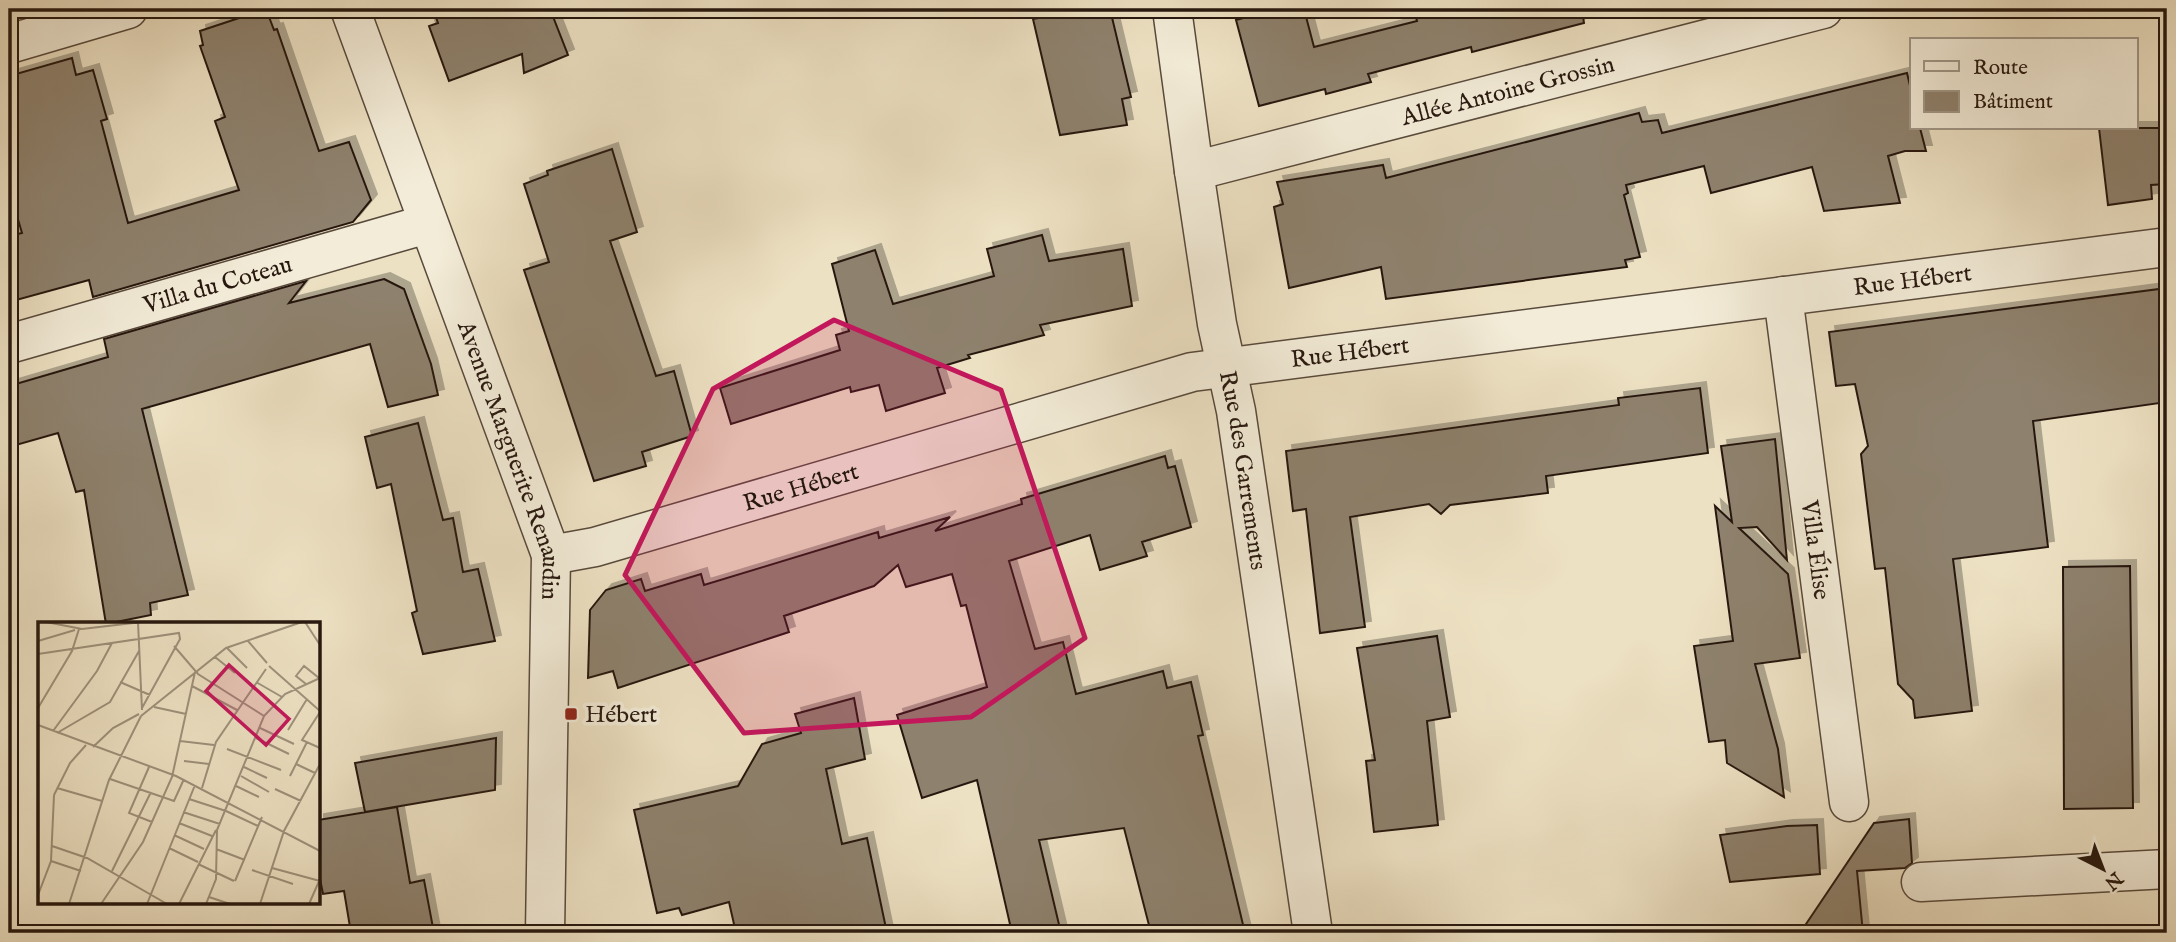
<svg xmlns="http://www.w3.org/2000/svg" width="2176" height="942" font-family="'IM FELL English',serif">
<defs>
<filter id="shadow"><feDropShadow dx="6" dy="-6" stdDeviation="0" flood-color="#0004"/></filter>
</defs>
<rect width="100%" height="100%" fill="#ede1c3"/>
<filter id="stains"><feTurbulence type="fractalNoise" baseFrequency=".00286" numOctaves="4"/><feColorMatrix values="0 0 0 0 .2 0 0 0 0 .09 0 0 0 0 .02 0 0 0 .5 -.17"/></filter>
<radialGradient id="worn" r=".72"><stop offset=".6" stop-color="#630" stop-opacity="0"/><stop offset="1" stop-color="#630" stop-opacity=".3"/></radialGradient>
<!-- building -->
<path fill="#8e816d" stroke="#27180f" stroke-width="2" filter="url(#shadow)" d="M266,9L274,30L277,29L319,151L349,142L371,200L353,222L93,297L89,280L9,302V236L22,233L9,189V76L72,58L76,75L93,70L107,119L101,121L128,223L239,190L215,121L225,117L200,46L203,45L200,31Z
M433,9H550L568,55L524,73L522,54L449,81L429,26L438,23Z
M1043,9H1110L1131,97L1122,99L1127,125L1060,135L1033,19L1044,17Z
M1276,9H1304L1314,47L1417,21L1414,9H1582L1584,23L1472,52L1471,47L1368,74L1371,82L1326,94L1325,89L1259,106L1236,20Z
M1907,73L1912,94V128H1920L1926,151H1905L1888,156L1900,203L1824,211L1812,167L1711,193L1704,166L1626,185L1628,193L1624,195L1640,257L1625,260L1627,267L1386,299L1381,267L1289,288L1274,207L1283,204L1277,182L1383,165L1386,178L1639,113L1642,122L1658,120L1662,133Z
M2099,128H2167V184L2151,185L2152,199L2108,205Z
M612,149L637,232L610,241L656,376L674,371L692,436L642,452L646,466L594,481L524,270L549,262L524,184L548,175L547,171Z
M1042,235L1049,261L1123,249L1132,306L1040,325L1044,335L968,355L970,358L937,368L945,393L915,402L886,411L879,385L851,392L850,387L731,424L720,388L840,350L836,335L849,331L832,264L875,250L893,304L994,276L987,249Z
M384,279L404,289L431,364L438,395L388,407L370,344L142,409L188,595L150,603L151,615L106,624L84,490L76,492L58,433L9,447V386L108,357L104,339L306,281L289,303Z
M2167,288V402L2033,421L2048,547L1953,559L1972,711L1915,718L1913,700L1898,684L1885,568L1875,569L1861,454L1868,446L1855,384L1836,386L1829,332Z
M1700,388L1708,453L1546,476L1548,493L1450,505L1441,514L1429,504L1350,517L1365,627L1320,633L1306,509L1293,511L1286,451L1619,405L1618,398Z
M418,423L443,520L453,518L463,572L478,569L495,641L423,654L412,613L417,611L391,484L377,488L365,437Z
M1775,439L1787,560L1757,527L1739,528L1788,574L1800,658L1755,664L1778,749L1784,797L1727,763L1725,740L1709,742L1694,646L1733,641L1715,506L1732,522L1721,446Z
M1165,456L1168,468L1175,466L1191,527L1142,542L1147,556L1100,570L1090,535L1009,561L1035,649L1063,642L1076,694L1163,671L1167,688L1191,682L1203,735L1198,736L1245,933H1151L1124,828L1039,840L1061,933H1012L977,780L922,798L897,715L987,687L966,605L961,606L952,574L906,587L898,565L874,586L784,616L789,632L618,688L613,671L588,678L590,610L606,590L641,579L645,591L701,574L704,585L878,532L879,538L950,517L935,531L1022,504L1021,499Z
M2130,566L2133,808L2064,809L2063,567Z
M1437,636L1450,717L1427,721L1438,825L1374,832L1366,761L1375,760L1357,648Z
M854,698L865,759L826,769L842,844L867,838L887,933H736L729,902L682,915L679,908L657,913L634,810L738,786L762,744L801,733L795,714Z
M496,738L495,790L365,812L355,763Z
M397,807L410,883L424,880L434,933H351L344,891L323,894L318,869V820Z
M1909,819L1912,863L1905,868L1857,871L1863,933H1800L1874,823Z
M1817,825L1820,874L1730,882L1720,835L1787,826Z"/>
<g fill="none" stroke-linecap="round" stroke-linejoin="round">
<!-- minor casing -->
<g stroke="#584a3c" stroke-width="41">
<g id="minor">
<path id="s1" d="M350,9L551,555L545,933"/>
<path id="s2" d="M1172,9L1194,171L1217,324L1236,411L1313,933"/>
<path d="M9,44L128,9"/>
<path id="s3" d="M1194,171L1823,9"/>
<path id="s4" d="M1783,296L1849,802"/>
<path id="s5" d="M9,344L427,224"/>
<path id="s6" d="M551,555L595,547L1192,372L2167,247"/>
<path d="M1921,882L2167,869"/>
</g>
</g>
<!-- minor -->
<use href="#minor" stroke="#f3ecd8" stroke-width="38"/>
</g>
<!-- marked area -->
<path fill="#c2185b" fill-opacity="0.2" stroke="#c2185b" stroke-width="5" stroke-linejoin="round" d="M834,320L1001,390L1085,638L971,717L744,733L625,575L713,389Z"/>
<!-- markers -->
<rect fill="#8f2418" stroke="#f3ecd8" stroke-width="2.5" x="564" y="707" width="14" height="14" rx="3.5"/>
<g text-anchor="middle" stroke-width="7" stroke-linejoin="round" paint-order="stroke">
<!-- street labels -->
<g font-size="24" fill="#27180f" stroke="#f3ecd8">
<text dy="8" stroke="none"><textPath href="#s3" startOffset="324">Allée Antoine Grossin</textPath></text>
<text dy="8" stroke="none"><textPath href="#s6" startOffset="1393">Rue Hébert</textPath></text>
<text dy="8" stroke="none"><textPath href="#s5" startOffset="217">Villa du Coteau</textPath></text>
<text dy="8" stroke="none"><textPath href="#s6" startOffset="826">Rue Hébert</textPath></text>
<text dy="8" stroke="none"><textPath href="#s1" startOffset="480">Avenue Marguerite Renaudin</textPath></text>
<text dy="8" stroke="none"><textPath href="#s2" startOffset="467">Rue des Garrements</textPath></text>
<text dy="8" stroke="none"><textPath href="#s6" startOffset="259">Rue Hébert</textPath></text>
<text dy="8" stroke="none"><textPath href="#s4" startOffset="256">Villa Élise</textPath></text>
</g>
<!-- poi labels -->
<g font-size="24" fill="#27180f" stroke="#f3ecd8" text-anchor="start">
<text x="585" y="722">Hébert</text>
</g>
</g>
<!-- overview -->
<g transform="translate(38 622)">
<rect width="282" height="282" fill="#ede1c3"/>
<path fill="none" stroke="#9e917b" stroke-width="2" d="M8,0L44,7L104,0M100,0L104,88M267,0L282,23M0,19L37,8M210,19L229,41M136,24L160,52L226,94M189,26L209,46M0,32L141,11L142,17L104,86M177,35L197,51M231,44L282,89M82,60L112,73M218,60L244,75M268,62L258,54L266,44L281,56M154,64L199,88M116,85L148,92M0,86L34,29L41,7M282,90L264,118L282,126M103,94L188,26L264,0M0,103L138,154L282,229M222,106L256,122M250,108L269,77M15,109L59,49L74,21M19,111L72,80L101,29M218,116L251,132M142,119L176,123M55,125L75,106L101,92M189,127L243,148M146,139L171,142M258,142L277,151M111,145L91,191L114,200M206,145L229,156M203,154L231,170M252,154L269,120M72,157L136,179L146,157M198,164L221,175M19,166L64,179M164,166L178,120L228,47M237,167L263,179M16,173L32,141L48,123M151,177L188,189M188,189L220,204M145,190L182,202M141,201L174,214M136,213L166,227M14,224L49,236L129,282M131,226L160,240M178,227L207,238M13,239L43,249M160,242L196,259M234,246L282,259M214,248L255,262M74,249L113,170M197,259L224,195M0,273L13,239L16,173M171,275L192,282M31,282L71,158L103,94M63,282L105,220L134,155L157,50M109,282L157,163M141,282L178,208M168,282L178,257L179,208L226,94L247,72L282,56M222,282L246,209L282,142M271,282L282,257"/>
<path fill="#c2185b" fill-opacity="0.15" stroke="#c2185b" stroke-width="3.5" d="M191,43L251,97L228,123L168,69Z"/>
<rect width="282" height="282" fill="none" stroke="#27180f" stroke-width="3.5"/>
</g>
<!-- margin -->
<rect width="2176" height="942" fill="none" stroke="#ede1c3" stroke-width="35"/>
<rect x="10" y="10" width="2155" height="921" fill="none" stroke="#27180f" stroke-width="3.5"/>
<rect x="18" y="18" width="2141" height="907" fill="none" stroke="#27180f" stroke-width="2"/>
<!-- legend -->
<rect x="1910" y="38" width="228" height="91" fill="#f3ecd8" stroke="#a19788" stroke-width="2"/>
<rect x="1924" y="61" width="35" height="10" fill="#f3ecd8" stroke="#a19788" stroke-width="2"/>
<text x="1973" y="74" font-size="21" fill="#27180f">Route</text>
<rect x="1924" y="91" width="35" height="21" fill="#8e816d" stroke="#a19788" stroke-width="2"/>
<text x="1973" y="108" font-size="21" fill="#27180f">Bâtiment</text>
<!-- north arrow -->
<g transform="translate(2103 869) rotate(138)" stroke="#f3ecd8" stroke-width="5" paint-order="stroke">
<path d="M0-5L12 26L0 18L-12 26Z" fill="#27180f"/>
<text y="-10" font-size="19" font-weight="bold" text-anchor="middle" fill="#27180f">N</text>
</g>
<rect width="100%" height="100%" filter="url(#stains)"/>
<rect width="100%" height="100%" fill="url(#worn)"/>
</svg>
